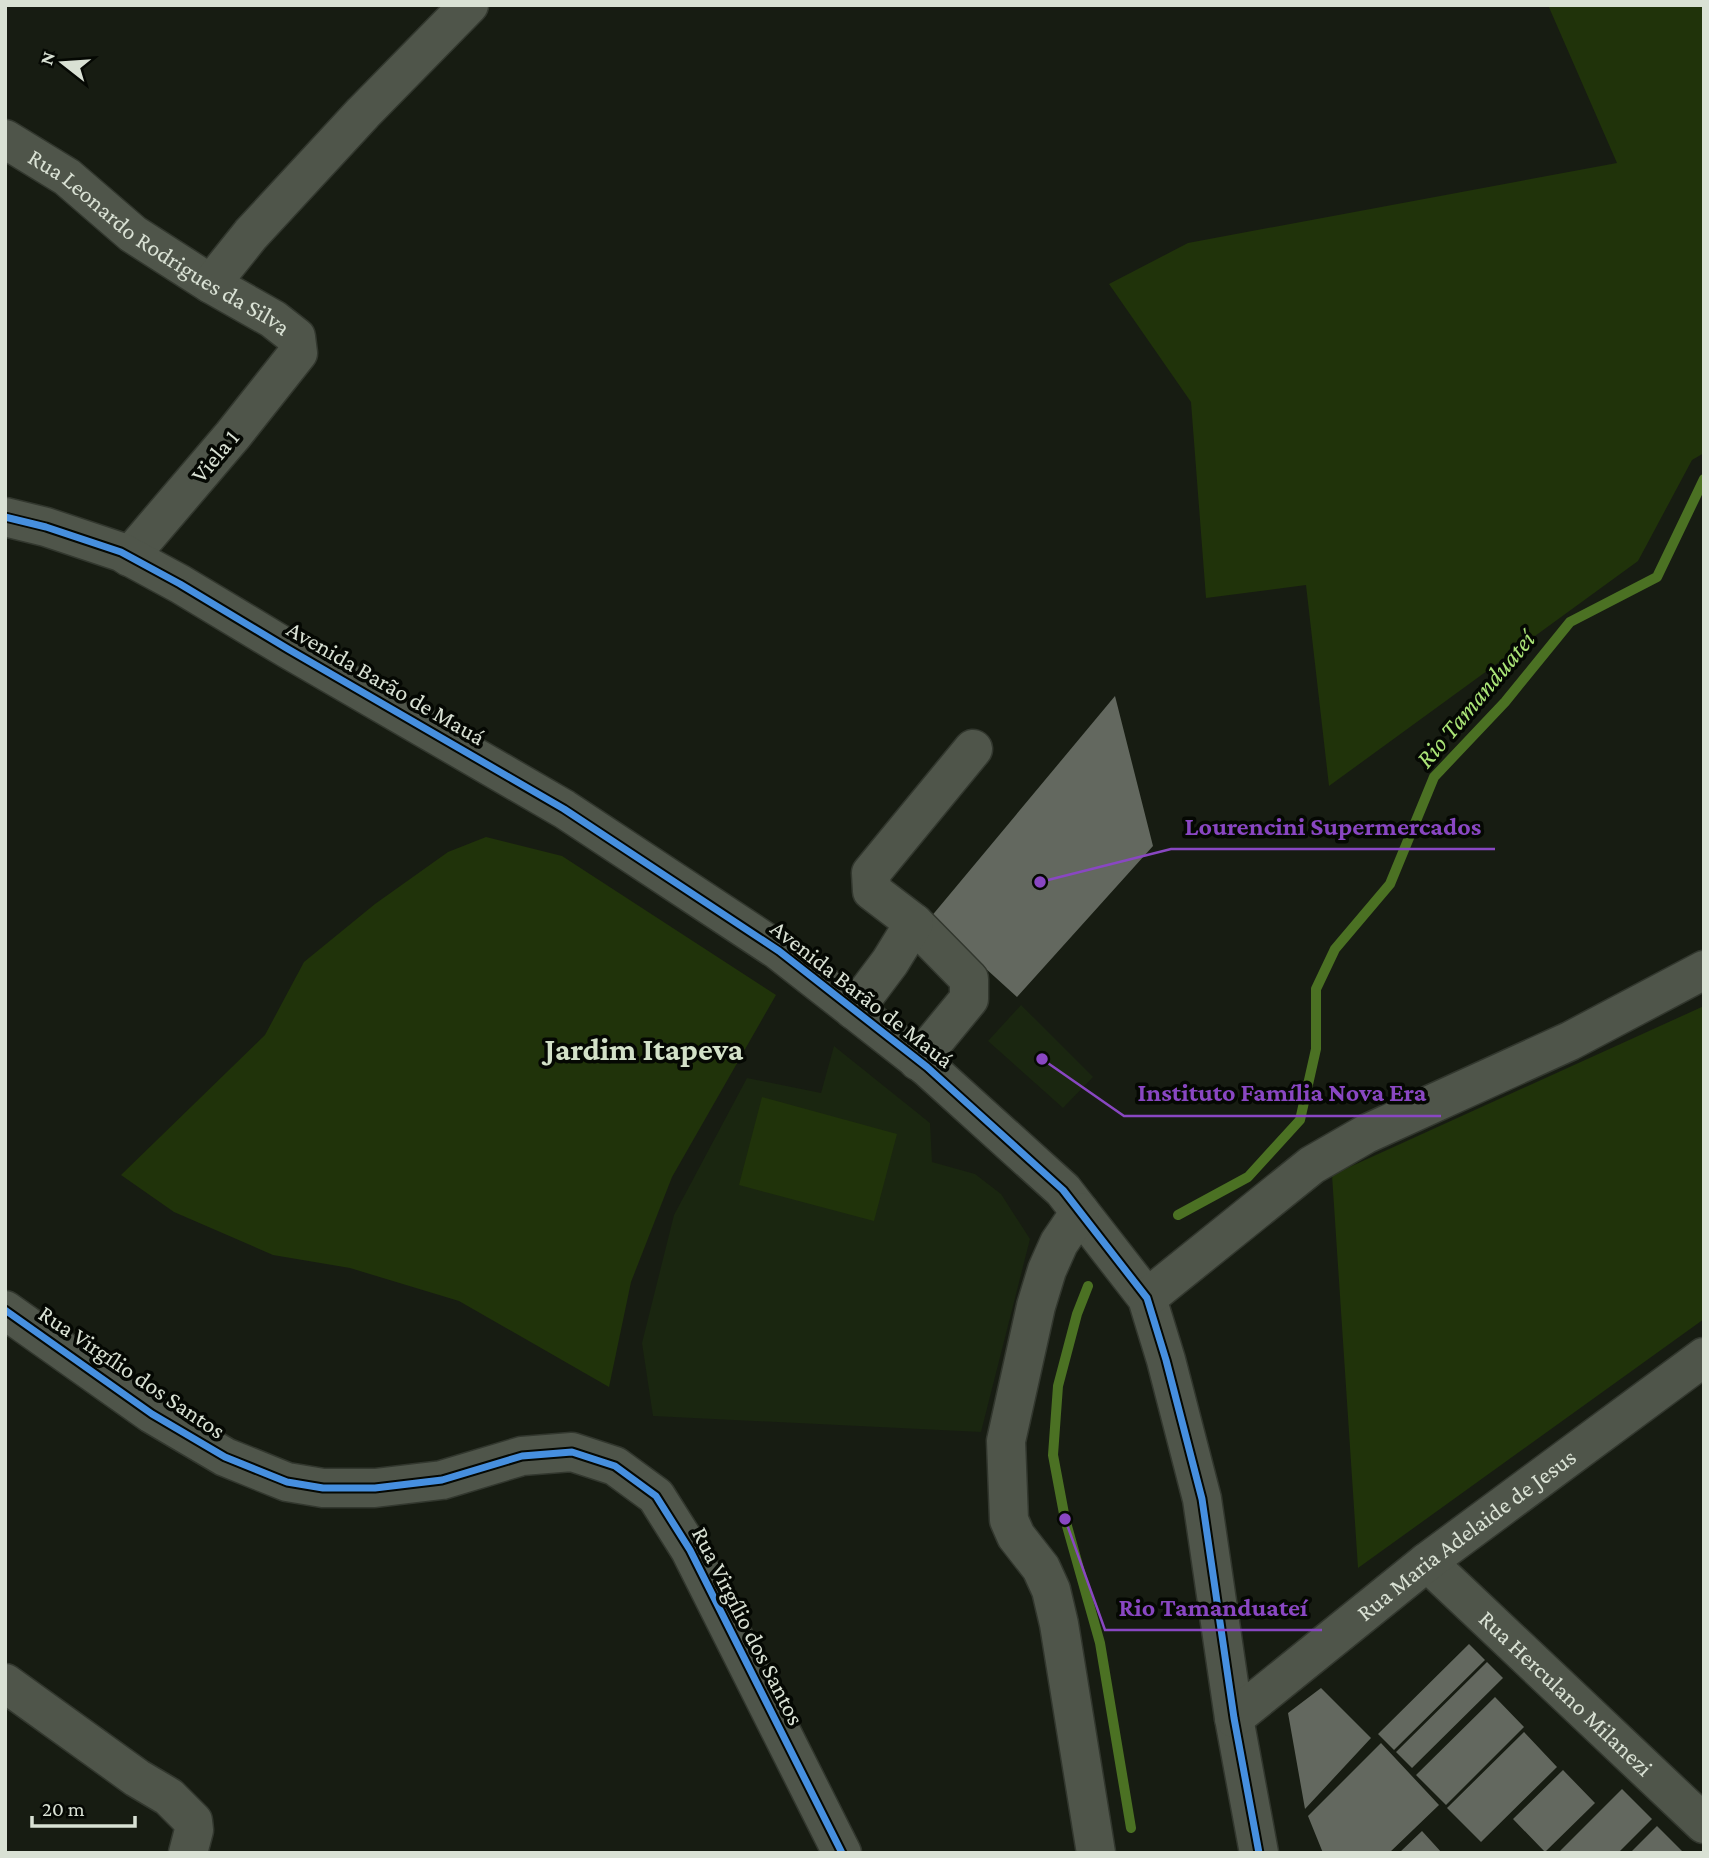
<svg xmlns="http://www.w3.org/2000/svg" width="1709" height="1858" font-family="'Crimson Pro',serif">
<rect width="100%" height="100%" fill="#171c12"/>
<!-- built -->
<path fill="#1a2610" d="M1021,1005L1093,1077L1063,1108L988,1041Z
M834,1046L930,1123L932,1162L975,1174L1001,1194L1030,1239L981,1432L653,1416L642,1343L674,1215L747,1078L821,1093Z"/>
<!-- green -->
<path fill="#20330a" d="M1548,5H1704V453L1692,460L1638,561L1329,786L1306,585L1206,598L1191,402L1109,284L1188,243L1617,163Z
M486,837L562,856L776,995L672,1177L631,1282L609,1387L459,1301L350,1268L273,1255L174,1212L121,1175L265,1035L304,962L375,904L448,852Z
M1704,1006V1319L1358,1568L1332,1175Z
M762,1097L897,1134L874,1221L739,1185Z"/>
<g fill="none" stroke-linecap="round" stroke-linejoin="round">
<!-- stream -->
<path stroke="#4b7123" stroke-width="10" d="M1178,1215L1248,1177L1300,1120L1316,1049V989L1335,949L1390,884L1434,777L1505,702L1570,622L1657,577L1704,479
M1088,1286L1077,1314L1058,1386L1053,1455L1065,1519L1100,1643L1131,1828"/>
</g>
<!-- building -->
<path fill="#63685f" d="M1115,696L1153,846L1017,997L930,918Z
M1469,1644L1485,1660L1394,1750L1378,1734Z
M1487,1662L1503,1678L1412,1768L1396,1752Z
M1321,1688L1371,1738L1305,1809L1288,1713Z
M1495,1697L1524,1727L1446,1805L1416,1775Z
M1524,1732L1557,1767L1481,1842L1447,1808Z
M1381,1743L1439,1805L1389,1853H1323L1308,1816Z
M1563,1770L1595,1803L1545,1852L1513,1819Z
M1622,1789L1652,1819L1618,1853H1558Z
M1657,1826L1684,1853H1630Z
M1422,1831L1442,1853H1399Z"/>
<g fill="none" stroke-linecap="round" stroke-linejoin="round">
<!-- minor casing -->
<g stroke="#32372e" stroke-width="41">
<g id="minor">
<path id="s1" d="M5,139L67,177L133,234L211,284L273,319L296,337L298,353L233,435L129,557"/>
<path d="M211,284L251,234L363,113L469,5"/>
<path d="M5,517L46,527L121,552L180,584L288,649L564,809L779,951L927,1067L1063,1190L1147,1298L1166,1360L1202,1499L1234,1718L1259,1853"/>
<path d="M914,923L969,979V999L918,1061"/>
<path d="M854,1010L890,962L914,923L872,891L871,873L973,749"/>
<path d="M1080,1212L1059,1243L1047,1270L1036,1306L1006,1441L1009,1520L1016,1536L1041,1568L1051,1590L1059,1624L1096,1853"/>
<path d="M1147,1298L1312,1165L1366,1134L1570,1041L1704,970"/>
<path d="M5,1310L152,1414L225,1457L287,1482L323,1488H375L442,1480L522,1456L572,1452L615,1466L656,1496L690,1550L842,1853"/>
<path id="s2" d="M1427,1562L1704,1824"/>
<path d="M5,1683L137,1778L169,1797L193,1821L194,1830L188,1853"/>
<path id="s3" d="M1234,1718L1427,1562L1704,1357"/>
</g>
</g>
<!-- minor -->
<use href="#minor" stroke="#4f554a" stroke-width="38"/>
<!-- cycleway casing -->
<g stroke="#050803" stroke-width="11">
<path id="cycleway" d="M5,517L46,527L121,552L180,584L288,649L564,809L779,951L927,1067L1063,1190L1147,1298L1166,1360L1202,1499L1234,1718L1259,1853
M5,1310L152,1414L225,1457L287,1482L323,1488H375L442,1480L522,1456L572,1452L615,1466L656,1496L690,1550L842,1853"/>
</g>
<!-- cycleway -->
<use href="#cycleway" stroke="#468fdf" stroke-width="7"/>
</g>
<g text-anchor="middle" stroke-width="7" stroke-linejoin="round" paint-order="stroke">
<!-- street labels -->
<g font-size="24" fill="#d9e1d4" stroke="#050803">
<text dy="8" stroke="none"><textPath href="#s1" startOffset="186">Rua Leonardo Rodrigues da Silva</textPath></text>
<text transform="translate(215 456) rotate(-50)" y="8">Viela 1</text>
<text transform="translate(386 683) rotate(30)" y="8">Avenida Barão de Mauá</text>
<text transform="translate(862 994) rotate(38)" y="8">Avenida Barão de Mauá</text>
<text transform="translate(132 1372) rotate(34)" y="8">Rua Virgílio dos Santos</text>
<text dy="8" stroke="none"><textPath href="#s3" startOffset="296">Rua Maria Adelaide de Jesus</textPath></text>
<text transform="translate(748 1626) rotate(63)" y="8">Rua Virgílio dos Santos</text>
<text dy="8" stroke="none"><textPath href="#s2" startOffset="191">Rua Herculano Milanezi</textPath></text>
</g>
<!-- water labels -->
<g font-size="26" font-style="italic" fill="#abe577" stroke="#050803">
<text transform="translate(1475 699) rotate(-50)" y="9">Rio Tamanduateí</text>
</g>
<!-- district labels -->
<g font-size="32" font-weight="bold" fill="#d3e1c8" stroke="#050803">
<text x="644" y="1060">Jardim Itapeva</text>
</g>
</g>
<!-- callouts -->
<path fill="none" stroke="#8947c2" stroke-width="2.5" d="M1040 882L1171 849H1495M1042 1059L1124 1116H1441M1065 1519L1105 1630H1322"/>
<g fill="#8947c2" stroke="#050803" stroke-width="2.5">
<circle cx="1040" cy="882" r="7"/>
<circle cx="1042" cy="1059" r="7"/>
<circle cx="1065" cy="1519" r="7"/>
</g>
<g font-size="26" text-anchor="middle" font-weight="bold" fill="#8947c2" stroke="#050803" stroke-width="7" stroke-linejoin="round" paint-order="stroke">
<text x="1333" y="835">Lourencini Supermercados</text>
<text x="1282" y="1101">Instituto Família Nova Era</text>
<text x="1213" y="1616">Rio Tamanduateí</text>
</g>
<!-- border -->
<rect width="1709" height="1858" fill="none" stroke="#d9e1d4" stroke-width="14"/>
<!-- north arrow -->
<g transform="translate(63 63) rotate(287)" stroke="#050803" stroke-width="5" paint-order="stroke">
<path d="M0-5L12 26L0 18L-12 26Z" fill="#d9e1d4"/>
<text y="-10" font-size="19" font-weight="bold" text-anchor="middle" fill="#d9e1d4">N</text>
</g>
<!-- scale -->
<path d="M32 1816v10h103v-10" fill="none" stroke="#d9e1d4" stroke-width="3.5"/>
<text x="42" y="1816" font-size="21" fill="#d9e1d4" stroke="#050803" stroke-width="5" paint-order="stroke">20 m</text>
</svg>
